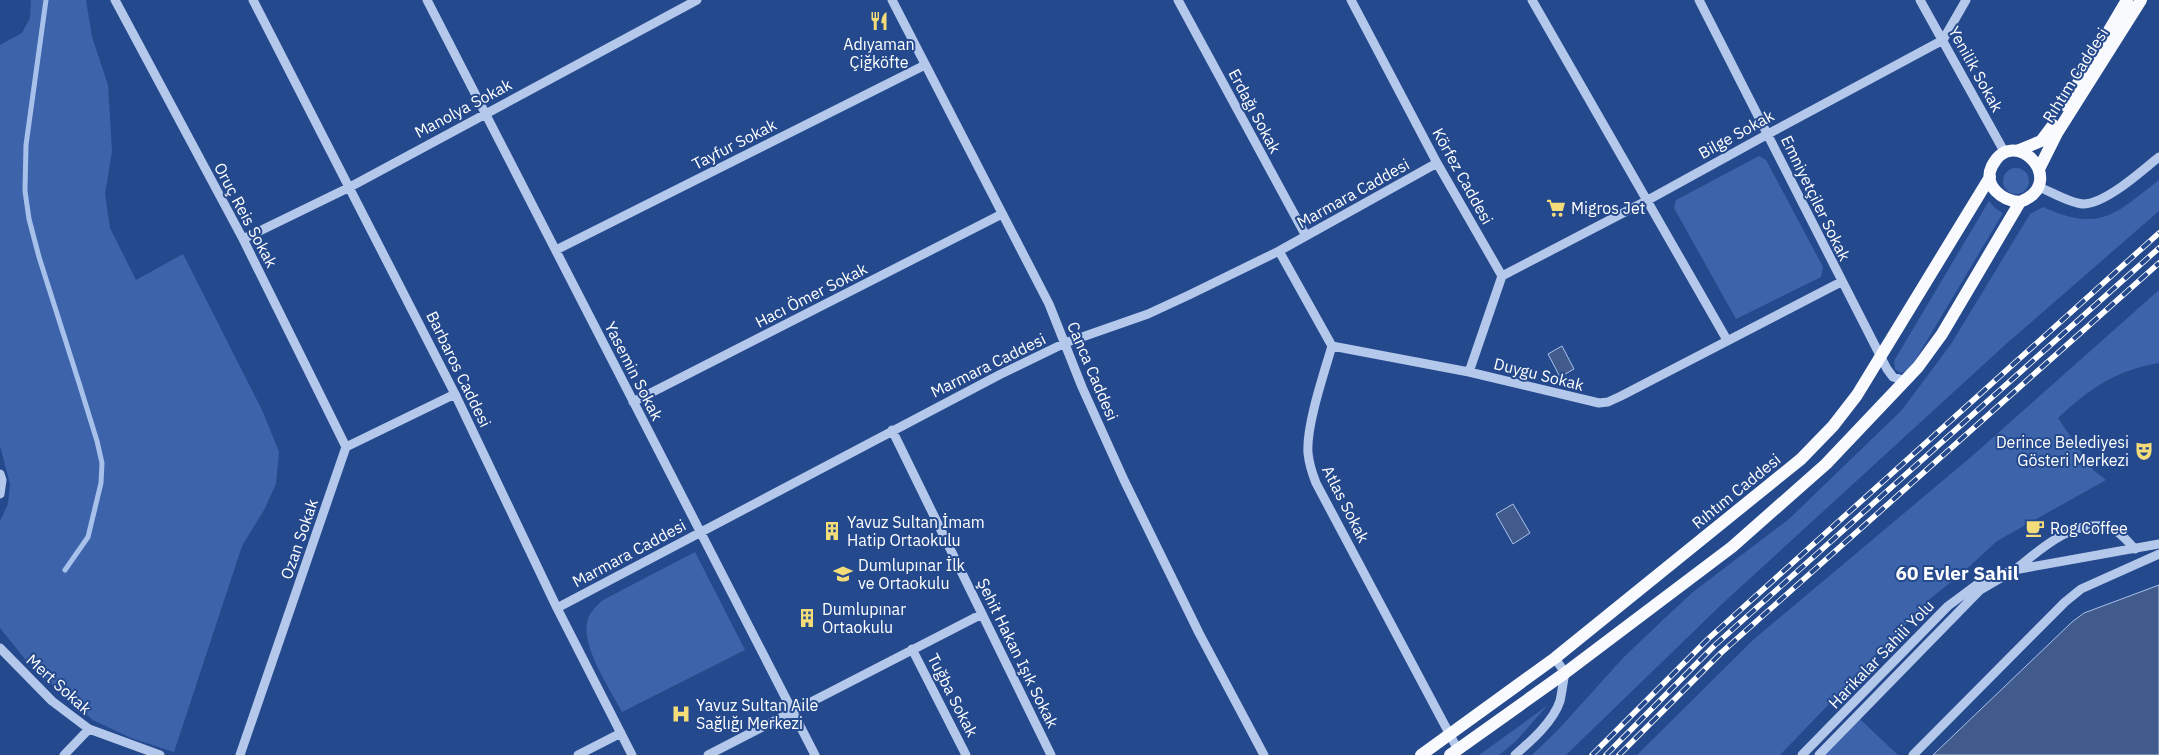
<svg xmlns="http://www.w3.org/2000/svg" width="2159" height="755" font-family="'IBM Plex Sans',sans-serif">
<rect width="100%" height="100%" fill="#25498d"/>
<!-- green -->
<path fill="#3d64ab" d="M31,0H86L92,37L108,85L112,151L105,194L110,228L136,280L183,254L263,412L279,452L276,484L264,510L242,546L174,752L131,738L93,720L58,691L25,659L0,628V521L8,504L10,484L0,446V45L22,33L30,18Z
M1759,156L1766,160L1823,267L1821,277L1736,319L1674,208L1676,200Z
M2003 181a13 13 0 1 1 26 0a13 13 0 1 1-26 0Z
M2159,180V211L2006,344L1722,604L1566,755H1532L1557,731L1623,658L1666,617L1693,592L1789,519L1902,410L1951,344L2030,214L2043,207C2100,233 2115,214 2159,180Z
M1989,201L1995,208L2003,213L1910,369L1901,373L1895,369L1894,361Z
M2159,290V363C2116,370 2089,389 2058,418L2093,470L2106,480L1997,541L1959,576L1932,597L1780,755H1637L1753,640L1971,457Z
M695,552L745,650L622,712C610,689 582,648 587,622C589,613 596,606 603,600Z
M1547,706L1516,741L1499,755H1479Z
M1858,717L1863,722L1898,755H1821Z"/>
<!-- water -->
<path fill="#425b8d" stroke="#a8c1eb" d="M1562,346L1574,369L1560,377L1548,354Z
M1513,504L1530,533L1513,544L1496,514Z
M2159,585V755H1933L2072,622L2084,613Z"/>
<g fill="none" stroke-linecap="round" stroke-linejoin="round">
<!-- stream -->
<path stroke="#a8c1eb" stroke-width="5" d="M46,0L26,145L25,191L29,219L39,257L80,386L97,441L102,463L101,483L88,537L65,570"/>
<!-- minor -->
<path stroke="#b4c8eb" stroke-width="9" d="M115,0L243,239L346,447
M253,0L455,394L557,608L632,755
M427,0L815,755
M892,0L1049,304L1082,387L1124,480L1199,633L1264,755
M1178,0L1306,236
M1351,0L1437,163L1502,276L1469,372
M1532,0L1727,340
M1699,0L1887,369L1893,377L1906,381
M1920,0L2005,153
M2039,187C2052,192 2069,203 2083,204C2106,204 2141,171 2159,157
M243,239L350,187L697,0
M556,250L925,65
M1279,251L1332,346C1324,373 1306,426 1308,453C1309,463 1312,473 1316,483L1458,750
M1502,276L1648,200L1768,134L1943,40L1966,0
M1332,346L1469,372L1599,403L1608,402L1621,396L1841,282
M633,402L1002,214
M892,430L1051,755
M0,474L2,480L0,494
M2017,568C2041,549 2073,519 2107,527C2119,530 2127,541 2135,549
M557,608L999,375L1065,343L1148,314L1189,295L1279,251L1437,163
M0,648L52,701L89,729L160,755
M912,649L966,755
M64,755L89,729
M240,755L346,447L455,394
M578,755L621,733
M708,755L982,614
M1515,755C1531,741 1553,722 1560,701C1562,692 1563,682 1565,673L1555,658
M1802,755L1948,606L1983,580L2014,570L2159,544
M1819,755L1980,590L2004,576
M1913,755L2065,602L2081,589L2159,554"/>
<!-- major -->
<path stroke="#f8fafe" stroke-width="12" d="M2065,105L2127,0
M2017,151L2041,141L2053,125
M2039,169L2057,133L2141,0
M1421,755L1555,658L1801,459L1833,426L1857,395L1990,177
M1450,755L1565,673L1732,547L1826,464L1918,367L1942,334L2020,202C2070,183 2014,122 1992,166C1982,186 2003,201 2020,202"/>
<!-- rail casing -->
<g stroke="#fff" stroke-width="5.5">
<path id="rail" d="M1592,755L1708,639L2159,233
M1606,755L1715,645L2159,248
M1619,755L1722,652L2159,263"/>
</g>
<!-- rail -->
<use href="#rail" stroke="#25498d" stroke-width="4" stroke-dasharray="11" stroke-linecap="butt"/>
</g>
<!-- icons -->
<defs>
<g id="restaurant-bare" transform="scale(1.5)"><path d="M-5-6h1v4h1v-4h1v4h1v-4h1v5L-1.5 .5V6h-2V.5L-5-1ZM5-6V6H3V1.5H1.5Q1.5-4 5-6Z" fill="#f4dc78" stroke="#25498d" stroke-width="2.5" paint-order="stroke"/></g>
<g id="supermarket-bare" transform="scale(1.5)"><path d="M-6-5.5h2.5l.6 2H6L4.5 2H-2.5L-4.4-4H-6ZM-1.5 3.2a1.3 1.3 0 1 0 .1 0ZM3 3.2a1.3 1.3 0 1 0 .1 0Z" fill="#f4dc78" stroke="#25498d" stroke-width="2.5" paint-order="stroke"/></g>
<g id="theatre-bare" transform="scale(1.5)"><path d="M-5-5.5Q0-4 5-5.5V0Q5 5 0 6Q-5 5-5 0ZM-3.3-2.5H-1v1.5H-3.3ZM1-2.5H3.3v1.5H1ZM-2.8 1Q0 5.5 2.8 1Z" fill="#f4dc78" stroke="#25498d" stroke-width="2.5" paint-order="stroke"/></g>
<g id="cafe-bare" transform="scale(1.5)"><path d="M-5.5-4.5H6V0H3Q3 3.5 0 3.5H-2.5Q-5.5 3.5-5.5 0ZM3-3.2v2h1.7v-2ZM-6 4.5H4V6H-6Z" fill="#f4dc78" stroke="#25498d" stroke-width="2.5" paint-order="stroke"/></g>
<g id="building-bare" transform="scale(1.5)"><path d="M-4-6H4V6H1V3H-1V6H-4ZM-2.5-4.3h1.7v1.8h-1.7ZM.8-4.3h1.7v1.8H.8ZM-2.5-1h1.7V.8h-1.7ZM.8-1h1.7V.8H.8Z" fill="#f4dc78" stroke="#25498d" stroke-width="2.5" paint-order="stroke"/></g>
<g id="school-bare" transform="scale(1.5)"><path d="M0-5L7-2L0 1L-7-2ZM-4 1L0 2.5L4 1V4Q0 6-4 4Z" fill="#f4dc78" stroke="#25498d" stroke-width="2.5" paint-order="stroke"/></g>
<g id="hospital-bare" transform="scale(1.5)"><path d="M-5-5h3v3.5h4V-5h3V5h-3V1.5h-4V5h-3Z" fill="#f4dc78" stroke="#25498d" stroke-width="2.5" paint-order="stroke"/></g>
</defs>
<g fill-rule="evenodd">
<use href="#restaurant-bare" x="879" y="21"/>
<use href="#supermarket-bare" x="1556" y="208"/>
<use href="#theatre-bare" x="2144" y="451"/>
<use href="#cafe-bare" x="2035" y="528"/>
<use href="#building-bare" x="832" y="531"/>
<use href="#school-bare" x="843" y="574"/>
<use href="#building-bare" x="807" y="618"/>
<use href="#hospital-bare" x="681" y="714"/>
</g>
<g text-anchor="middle" stroke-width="4" stroke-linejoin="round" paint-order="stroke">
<!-- poi labels -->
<g font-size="16" fill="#fff" stroke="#25498d" text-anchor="start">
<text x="879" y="50" text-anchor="middle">Adıyaman<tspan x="879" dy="18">Çiğköfte</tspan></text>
<text x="1571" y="214">Migros Jet</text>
<text x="2129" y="448" text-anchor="end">Derince Belediyesi<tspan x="2129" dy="18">Gösteri Merkezi</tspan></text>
<text x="847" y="528">Yavuz Sultan İmam<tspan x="847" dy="18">Hatip Ortaokulu</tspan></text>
<text x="2050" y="534">Rog Coffee</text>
<text x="858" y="571">Dumlupınar İlk<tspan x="858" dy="18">ve Ortaokulu</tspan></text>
<text x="822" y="615">Dumlupınar<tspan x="822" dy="18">Ortaokulu</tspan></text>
<text x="696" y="711">Yavuz Sultan Aile<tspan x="696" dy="18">Sağlığı Merkezi</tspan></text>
</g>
<!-- street labels -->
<g font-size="16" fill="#fff" stroke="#25498d">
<text transform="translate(1976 69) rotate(61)" y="6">Yenilik Sokak</text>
<text transform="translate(2075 75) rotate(-58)" y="6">Rıhtım Caddesi</text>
<text transform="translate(463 108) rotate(-28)" y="6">Manolya Sokak</text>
<text transform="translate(1255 111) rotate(62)" y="6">Erdağı Sokak</text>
<text transform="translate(1736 134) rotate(-29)" y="6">Bilge Sokak</text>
<text transform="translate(734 144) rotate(-27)" y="6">Tayfur Sokak</text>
<text transform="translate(1463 176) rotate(61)" y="6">Körfez Caddesi</text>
<text transform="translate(1353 193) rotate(-29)" y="6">Marmara Caddesi</text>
<text transform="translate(1816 198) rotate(64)" y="6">Emniyetçiler Sokak</text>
<text transform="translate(246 215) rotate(62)" y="6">Oruç Reis Sokak</text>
<text transform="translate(811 295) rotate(-27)" y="6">Hacı Ömer Sokak</text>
<text transform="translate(988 365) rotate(-26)" y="6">Marmara Caddesi</text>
<text transform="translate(459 369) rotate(64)" y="6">Barbaros Caddesi</text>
<text transform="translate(634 371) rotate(63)" y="6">Yasemin Sokak</text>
<text transform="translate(1093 371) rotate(67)" y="6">Canca Caddesi</text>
<text transform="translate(1539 374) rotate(14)" y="6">Duygu Sokak</text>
<text transform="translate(1736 491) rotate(-39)" y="6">Rıhtım Caddesi</text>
<text transform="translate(1346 504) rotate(63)" y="6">Atlas Sokak</text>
<text transform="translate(299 539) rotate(-71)" y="6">Ozan Sokak</text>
<text transform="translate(629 553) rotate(-28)" y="6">Marmara Caddesi</text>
<text transform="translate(1018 653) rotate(64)" y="6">Şehit Hakan Işık Sokak</text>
<text transform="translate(1881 654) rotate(-46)" y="6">Harikalar Sahili Yolu</text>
<text transform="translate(59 684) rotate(42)" y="6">Mert Sokak</text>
<text transform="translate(953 695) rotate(63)" y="6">Tuğba Sokak</text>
</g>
<!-- quarter labels -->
<g font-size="19" font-weight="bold" fill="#fff" stroke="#25498d">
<text x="1957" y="580">60 Evler Sahil</text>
</g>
</g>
</svg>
